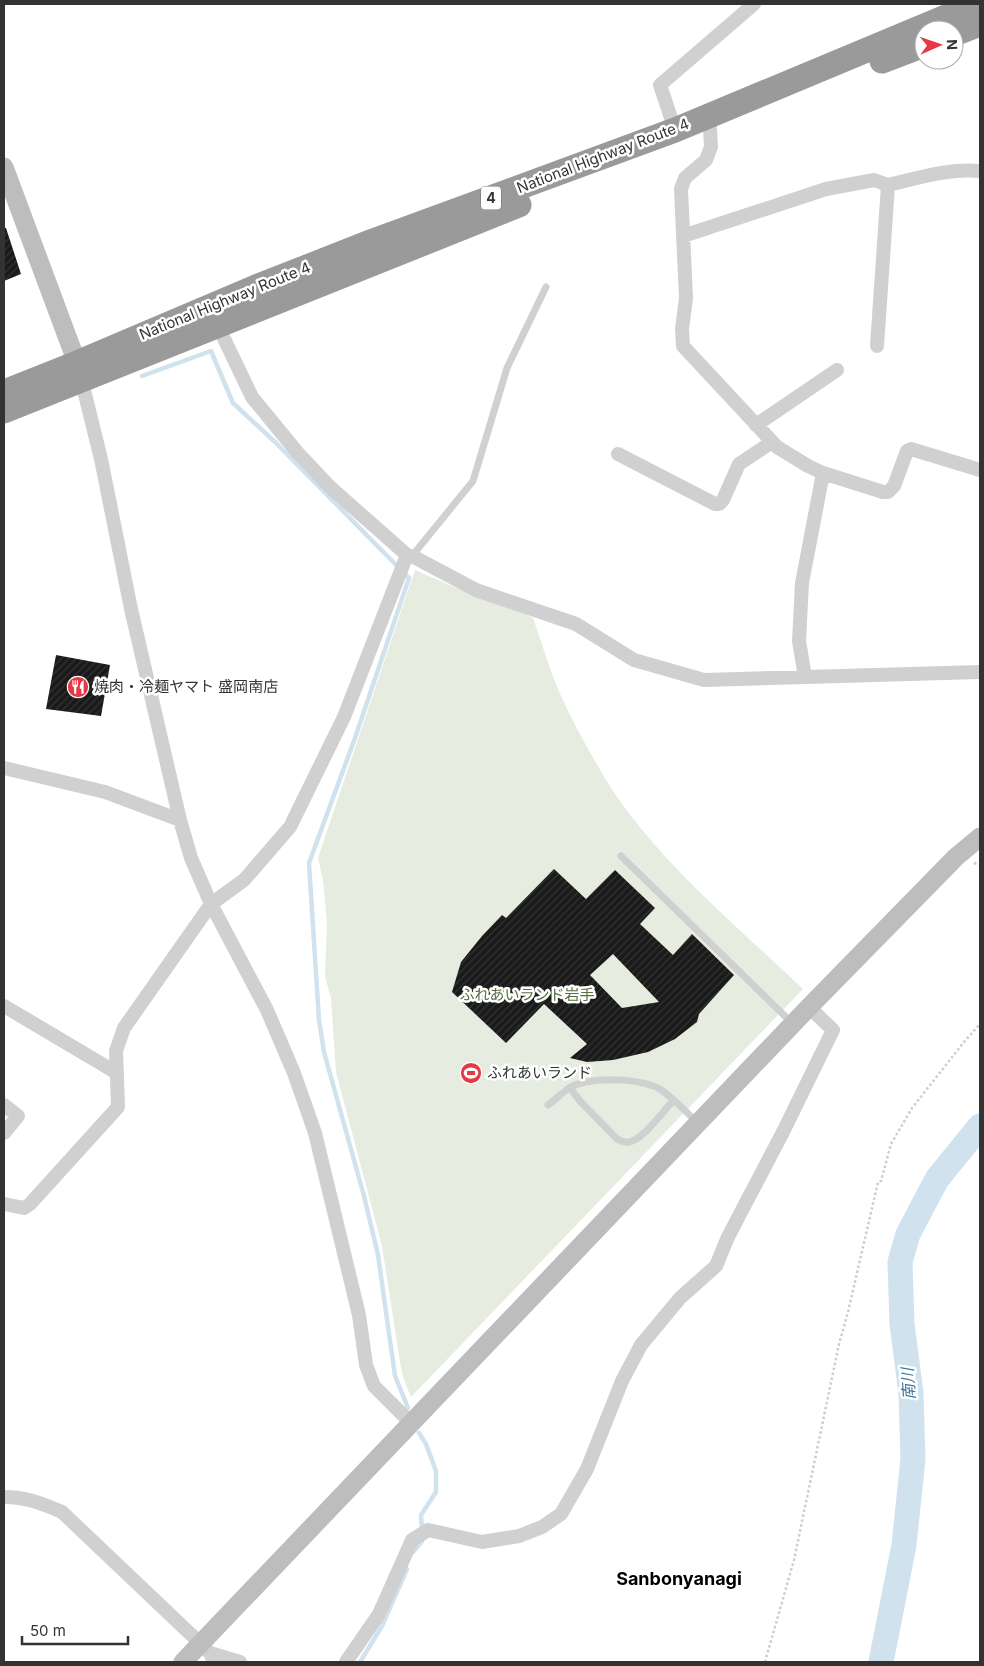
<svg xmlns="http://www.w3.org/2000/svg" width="984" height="1666" font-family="Inter,'Noto Sans JP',sans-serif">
<defs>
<pattern id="building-hatch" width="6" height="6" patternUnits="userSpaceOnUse" patternTransform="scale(1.25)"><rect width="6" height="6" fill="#1a1a1a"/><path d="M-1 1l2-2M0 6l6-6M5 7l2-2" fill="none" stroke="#333"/></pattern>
</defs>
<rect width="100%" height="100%" fill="#fff"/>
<!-- park -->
<path fill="#e6ecdf" d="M415,570L475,596L524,613L533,618C542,644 550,671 561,696C574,725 590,753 606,780C655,859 736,925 803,989L411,1397L403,1377L400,1362L382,1246L336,1072L331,998L325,977L327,923L323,880L318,858Z"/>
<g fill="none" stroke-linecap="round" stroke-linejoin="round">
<!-- stream -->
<path stroke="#cfe2ee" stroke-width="4.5" d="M142,376L211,351L233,403L275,442L409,578L355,738L309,863L319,1020L324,1052L364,1196L378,1255L395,1376L408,1408
M419,1433L426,1444L436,1471V1492L421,1515L422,1531
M413,1552L422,1541V1538
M360,1662L382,1626L407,1569"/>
<!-- river -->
<path stroke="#cfe2ee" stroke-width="25" d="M881,1662L904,1545L913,1459L911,1393L902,1324L900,1262L908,1234L937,1179L980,1126"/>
</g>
<!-- building -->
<path fill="url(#building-hatch)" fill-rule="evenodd" d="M4,228H6L21,274L4,281Z
M56,655L110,665L101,716L46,709Z
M554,869L586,899L615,870L655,908L640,924L673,955L692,934L734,975L699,1014L697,1022L675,1039L648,1052L613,1060L587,1062L570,1058L587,1044L544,1004L506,1043L452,992L461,962L482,936L502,915L506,918ZM613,954L659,1002L622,1008L590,975Z"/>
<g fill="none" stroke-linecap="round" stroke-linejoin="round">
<!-- path -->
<path stroke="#cdcdcd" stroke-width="2.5" stroke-dasharray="2.5 2.5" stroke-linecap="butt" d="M974,863L980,865
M765,1662L794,1560L839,1344L848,1312L878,1182L881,1181L891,1144L912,1108L964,1042L980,1024"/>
<!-- lane -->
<path stroke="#d0d0d0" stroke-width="7" d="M412,556L473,481L507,368L546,287
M621,856L792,1023
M570,1088L580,1101L617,1139C621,1141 625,1143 629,1142C643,1140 663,1111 673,1101
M548,1105C555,1100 562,1093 569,1088C591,1076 639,1078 660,1089C671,1096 687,1113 698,1123"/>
<!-- street -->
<path stroke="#d0d0d0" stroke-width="14" d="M710,128L711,147L706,160L685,178L681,189L686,298L682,329L683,346L777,447L808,466L823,473L802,583L799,641L805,677
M675,130L660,85L754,4
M683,236L826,189L874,180L888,185
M218,326L252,397L297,452L330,487L407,555L412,556L476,590L576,624L634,660L704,680L980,672
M877,346L888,185C918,178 950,168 980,171
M80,374L101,459L131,609L180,820L191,858L211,904L267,1010L294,1073L315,1133L359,1315L366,1365L374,1386L411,1423
M756,425L837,370
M618,454L715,504H719L723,500L739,464L772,442
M823,473L883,492H888L894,486L907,451L911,449L980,470
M4,768L105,792L180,820
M4,1006L117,1073
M4,1105L18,1116L4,1133
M4,1204L24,1208L30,1204L118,1107L116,1051L124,1028L211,904L244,880L290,827L344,717L407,555
M4,1497C26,1497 41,1503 62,1512L201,1644L210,1653L214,1662
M210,1653L240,1662
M346,1662L379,1614L412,1540L428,1530L482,1542L519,1536L542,1527L561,1514L587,1469L622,1381L641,1345L680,1298L716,1266L728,1237L783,1132L833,1030L809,1007"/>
<!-- secondary -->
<path stroke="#bdbdbd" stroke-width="19" d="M4,167L77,363
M183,1662L809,1007L956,857L980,837"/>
<!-- highway -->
<path stroke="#9a9a9a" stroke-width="25" d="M954,34L980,24
M882,61L924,45
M4,392L77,363L256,287L368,243L675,130L977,4
M4,411L519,205"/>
</g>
<!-- icons -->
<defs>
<g id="restaurant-disc" transform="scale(1.125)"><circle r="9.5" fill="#e63946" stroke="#fff"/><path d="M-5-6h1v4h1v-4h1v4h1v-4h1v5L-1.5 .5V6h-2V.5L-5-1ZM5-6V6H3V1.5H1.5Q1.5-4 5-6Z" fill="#fff"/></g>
<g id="stadium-disc" transform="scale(1.125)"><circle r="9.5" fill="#e63946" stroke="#fff"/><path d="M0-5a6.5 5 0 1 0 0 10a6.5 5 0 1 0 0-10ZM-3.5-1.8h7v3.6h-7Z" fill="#fff"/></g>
</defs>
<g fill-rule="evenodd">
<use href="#restaurant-disc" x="78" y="687"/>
<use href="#stadium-disc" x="471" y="1073"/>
</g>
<g text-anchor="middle" stroke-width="5" stroke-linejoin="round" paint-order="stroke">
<!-- shield labels -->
<rect fill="#fff" stroke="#707070" stroke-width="1" x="481" y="186.5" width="20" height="23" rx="4"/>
<g font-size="14" font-weight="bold" fill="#333">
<text x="491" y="203">4</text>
</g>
<!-- street labels -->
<g font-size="15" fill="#333" stroke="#fff">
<text transform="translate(603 156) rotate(-21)" y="5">National Highway Route 4</text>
<text transform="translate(225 301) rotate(-22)" y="5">National Highway Route 4</text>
</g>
<!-- poi labels -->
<g font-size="15" fill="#333" stroke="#fff" text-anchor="start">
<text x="94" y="692">焼肉・冷麺ヤマト 盛岡南店</text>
<text x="487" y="1078">ふれあいランド</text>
</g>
<!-- park labels -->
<g font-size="15" fill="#56703f" stroke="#fff">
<text x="527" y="1000">ふれあいランド岩手</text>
</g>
<!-- water labels -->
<g font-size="16" font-style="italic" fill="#3f7597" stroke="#fff">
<text transform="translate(908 1384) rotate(-94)" y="6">南川</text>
</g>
<!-- quarter labels -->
<g font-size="18" font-weight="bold" fill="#000" stroke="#fff">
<text x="679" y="1585">Sanbonyanagi</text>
</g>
</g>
<!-- border -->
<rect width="984" height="1666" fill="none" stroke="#333333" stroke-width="10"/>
<!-- north arrow -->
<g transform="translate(939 45) rotate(88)"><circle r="24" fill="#ffffff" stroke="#adadad"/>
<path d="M0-4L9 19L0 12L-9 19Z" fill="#e63946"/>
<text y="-8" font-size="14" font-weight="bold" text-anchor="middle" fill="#333333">N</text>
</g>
<!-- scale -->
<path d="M22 1636v8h106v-8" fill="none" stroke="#333333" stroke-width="2.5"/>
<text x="30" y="1636" font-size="15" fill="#333333" stroke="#ffffff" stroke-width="4" paint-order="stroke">50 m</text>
</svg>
